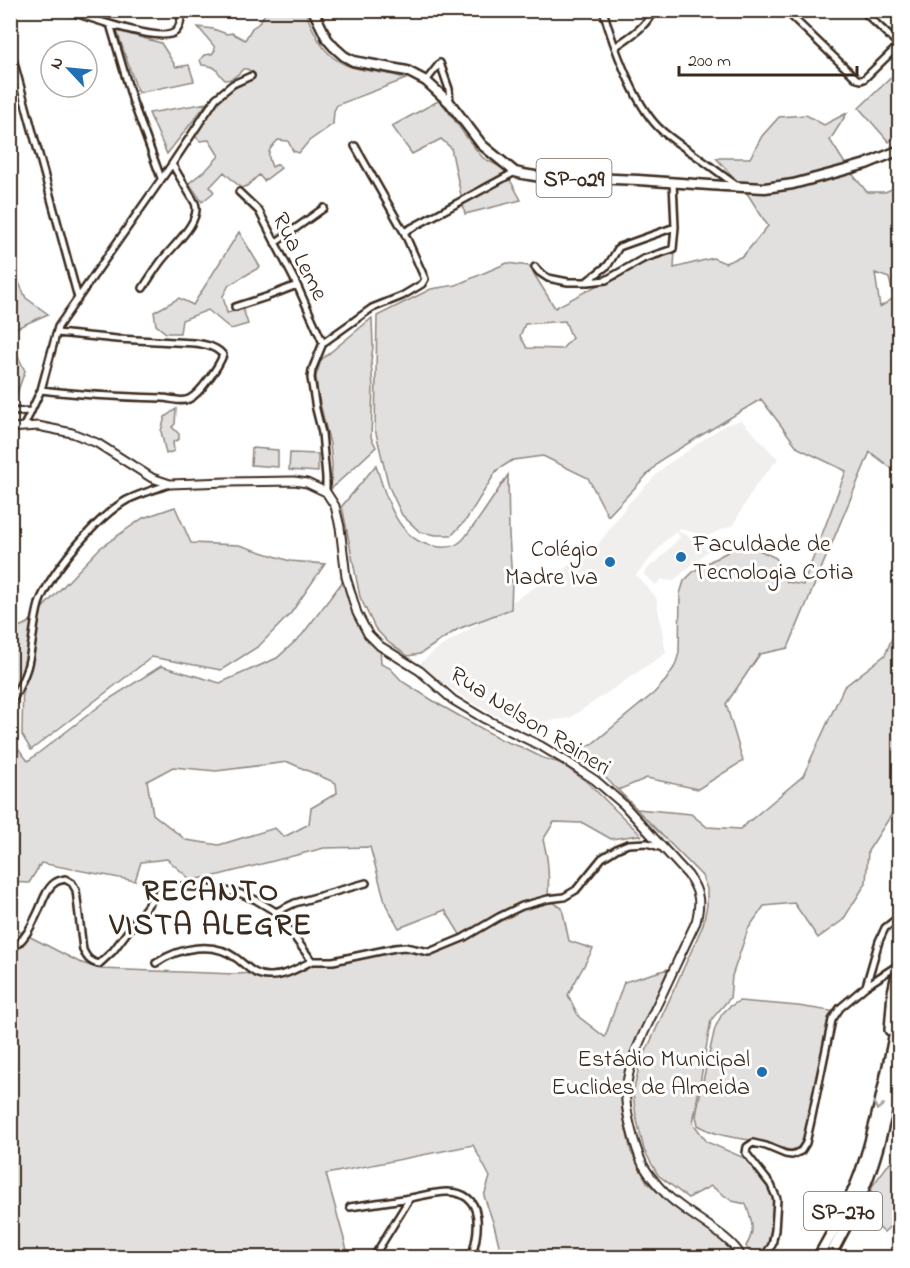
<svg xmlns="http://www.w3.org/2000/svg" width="910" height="1268" font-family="'Indie Flower',sans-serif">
<rect width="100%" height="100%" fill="#fff"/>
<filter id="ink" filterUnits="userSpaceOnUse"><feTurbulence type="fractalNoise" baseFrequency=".0167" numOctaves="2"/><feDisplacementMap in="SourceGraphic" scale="12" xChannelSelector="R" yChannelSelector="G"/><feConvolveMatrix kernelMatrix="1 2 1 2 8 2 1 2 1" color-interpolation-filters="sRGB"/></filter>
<g filter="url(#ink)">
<!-- built -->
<path fill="#f1efee" d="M741,420L778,459L756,485L733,525L707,536L680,529L677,531L691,537L708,551L673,581L664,580L662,579L656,585L643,574L653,563L655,564L680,537L676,532L666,540L636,575L656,597L666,653L570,718L527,724L503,719L469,701L418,665L436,650L594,550L627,505L665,466L725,425Z"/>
<!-- green -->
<path fill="#e2e0de" stroke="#8e857e" stroke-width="1.5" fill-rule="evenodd" d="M267,11H305C317,41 328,65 364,70C379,73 392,73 406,79L337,105L334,111L333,124L309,141L299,153L293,151L288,141L278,140C268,150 266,153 272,167L278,164L281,168L264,181L259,175L247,186L241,188L224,172L210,187L214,192L202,202L189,183L208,168L219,156L209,140L200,141L194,135L219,99L233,89L255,77V74L247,69H243C239,74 232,80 225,80C214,70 221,67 202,65L200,60L204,55L212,54L215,50L214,46L198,27L213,29L227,34L232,33L245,40L252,28L258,24Z
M117,31L161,43L176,67L189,65L194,81L138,93Z
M899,70V133L889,142L859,108Z
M440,100L470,142L483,158L504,169L521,200L465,214L451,148L441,139L412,154L392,126Z
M207,103L167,154L149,113Z
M847,113L830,140L849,170L867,192H885L899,186V474L870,452L788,648L760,654L726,704L743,761L698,789L647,778L618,790L637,809L691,814L707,827L740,829L803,776L844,687L885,655L899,621V803L868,851L866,883L843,920L818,938L794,903L764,906L748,929L732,976L730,998L711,1020L693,1123L707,1142L749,1160L770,1185L776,1199L771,1246L762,1257H752L746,1246C756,1230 752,1221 746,1204L732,1201L711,1186L688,1198L658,1175L644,1150L636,1116L633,1094L639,1067L703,925L707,905V889L702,876L598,770C588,764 581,756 571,751L592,744L654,693L666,680L675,666L679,653L680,594L684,581L694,571L709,562L744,543L776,558L787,582L803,585L846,471L798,448L761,399L662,459L608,516L588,478L543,456L513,460L497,470L466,520L452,535H436L420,532L402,515L389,487L375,429L377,316L431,289L456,285L507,263L529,266L555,308C594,287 633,265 675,250L674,268L713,258L725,263L743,256L768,226L745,190L716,158H750L762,136L779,117L806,115L824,125ZM875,273L889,278L894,298L880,307ZM565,321L572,338L562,349L527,348L520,336L525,324Z
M239,232L260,267L229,285L223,296L227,313L243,309L248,324L231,329L208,310L182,320L180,333H166L156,325L154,312L179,298L193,305Z
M11,249L16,276L26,298L48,314L12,330L11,334Z
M372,318L373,347L371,361L373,387L371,437L376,447L331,489L332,465L330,444L318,395L316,376L321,360Z
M11,341L25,371L16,396L11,399Z
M176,409L175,424L172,427L179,434V439L173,442L174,451L166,454L161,431L165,417Z
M252,448L278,450V467L251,465Z
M290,453L318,454V472L289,470Z
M376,465C385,495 397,541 434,546C443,548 453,548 460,542C465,539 468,532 472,528C485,511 496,493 508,475L509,535L512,581L511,609L458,629L420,654L408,656L388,642L375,628L360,597L342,506Z
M175,507L191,543L239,545L290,561L325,564L291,613L259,646L221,670L152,657L31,750L22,735L23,670L11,696V630L28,623L100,548L143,518Z
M346,577L357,613L380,646L381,664L390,668L403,682L440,705L502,740L521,747L543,758L560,763L587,782L642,836L639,835L611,839L583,823L554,822L543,840C549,860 549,878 548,899L562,908L569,941L593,949L568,995L579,1017L605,1037L624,982L668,969L627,1067L621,1090L622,1111L631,1152L647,1182L672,1206L716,1232L733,1250L737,1257H506L501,1253L494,1225L484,1196L490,1177L473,1145L326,1174L349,1257H11V927L79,962L100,969L235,974L255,973L268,976L291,972L312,961H333L395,948L429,952L461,936L445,910L399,928L386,905L370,847L324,848L215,876L191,880L167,859L141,862L135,881L41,863L29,883L11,882L10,738L28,761L106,701L161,666L220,683L277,658L302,635ZM288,762L336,783L337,793L311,808L309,824L284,837L275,828L219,845L186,840L153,814L147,781L173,767L216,771Z
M739,1001L798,1006L831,1011L803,1143C799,1146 797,1150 791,1150C784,1150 776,1145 768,1143C743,1138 721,1139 698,1125L696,1116L700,1094L715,1028L722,1014L729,1007Z
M890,1162L899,1163V1218L884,1232L863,1214L873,1185Z"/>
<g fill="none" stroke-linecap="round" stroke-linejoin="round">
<!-- minor casing -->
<g stroke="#3b2a1e" stroke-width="10">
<path id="minor" d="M66,10C85,16 161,44 175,32C181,27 181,18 182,10
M603,10C613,45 633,101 658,127C669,138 682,146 695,155C709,165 722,175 736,185
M785,10L857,79L861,80L864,79L900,44
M862,10L900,46
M110,24L133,102L161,178
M615,47C629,37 647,27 653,10
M10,48L78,298
M440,63L449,89L450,103
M426,81L440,63
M239,192L259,211L297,285L323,343
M404,232L515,172
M275,243L324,208
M535,267L539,272L548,278L568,282H586L608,265L619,247L675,227
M588,282L606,280L643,259L673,249L675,227L673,182
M143,288C149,279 155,269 162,260C173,246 202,221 195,203L172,164
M235,307L266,297L297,285
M41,390C81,395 121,397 162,398C170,398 181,403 189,399C200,394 219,366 223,355C216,346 204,344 194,343L117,339L57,333
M10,412L31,411
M24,426L41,390L58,327L62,321L172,164L216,98L233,84L251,76
M326,492V477L322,433L316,409L311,378L312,370L323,343L372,308L402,296L422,284L425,279L404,232L355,146
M10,706C16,693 23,681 27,668C33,647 33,625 39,604C50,572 98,516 127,500C141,493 156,489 170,484
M276,912L295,903L366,883
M10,949C24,943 33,923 39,910C43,901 47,887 56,882C59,880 62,880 65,879L72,883L76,890L83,950C87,958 90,962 99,964L113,951L150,902L162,889L172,886L194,887L239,893L256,900L276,912L312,961
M312,961H333L395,948L405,947L429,952L463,938L499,917L522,906L548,899L564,897L576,890L602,858L618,848L628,844L647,843L663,848
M156,963C179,948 213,940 236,958C246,965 254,976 268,976C284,977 298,968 312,961
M866,986L898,965
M350,1207C370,1204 390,1201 410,1198C422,1196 435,1192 447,1192C486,1192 479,1233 471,1258
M373,1258L410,1198
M763,1258L772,1245L775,1230L777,1199L771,1185L746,1153L747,1147L753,1143L766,1146L785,1154L792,1155L801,1151L806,1143L811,1121L832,1020L840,1008L866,986L879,941L885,928L900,916"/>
</g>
<!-- secondary casing -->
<g stroke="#3b2a1e" stroke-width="11">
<path id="secondary" d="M10,428L38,426L72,433L97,443L152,478L170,484L227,482L294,481L307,483L326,492L335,506L340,527L346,577L357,613L368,634L380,646L420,671L453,700L483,718L541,746L566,761L595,780L623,804L688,875C700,892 701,902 696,922C682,951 669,980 655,1009C643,1035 629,1060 626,1090C624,1108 635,1148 643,1165C649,1175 658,1186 666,1194C685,1214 732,1235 742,1258
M896,1258L900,1255"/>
</g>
<!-- trunk casing -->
<g stroke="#3b2a1e" stroke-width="13">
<path id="trunk" d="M313,10L327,39L334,47L344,56L353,61L407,71L426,81L450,103L482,145L515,172L523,174L553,179L591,178L638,180L724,186L765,188L793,184L838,172L866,164L900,150"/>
</g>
<!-- motorway casing -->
<g stroke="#3b2a1e" stroke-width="14">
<path id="motorway" d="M890,1030L893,992L900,961
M818,1258C835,1227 854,1195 864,1162C880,1112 889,1059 900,1008
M829,1258C844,1229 861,1200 871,1169C884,1132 890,1093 900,1056"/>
</g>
<!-- minor -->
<use href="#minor" stroke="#fff" stroke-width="5"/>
<!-- secondary -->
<use href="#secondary" stroke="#fff" stroke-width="7"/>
<!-- trunk -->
<use href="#trunk" stroke="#fff" stroke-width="8"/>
<!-- motorway -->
<use href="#motorway" stroke="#fff" stroke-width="9"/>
</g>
<!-- one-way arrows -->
<defs><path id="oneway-chevron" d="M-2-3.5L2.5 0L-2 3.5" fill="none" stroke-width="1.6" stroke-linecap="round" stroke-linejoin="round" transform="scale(1.5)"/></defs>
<use stroke="#a79f9a" href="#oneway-chevron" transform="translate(878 1106) rotate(103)"/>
</g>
<!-- markers -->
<g fill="#1f6fb2" stroke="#fff" stroke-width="2">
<circle cx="681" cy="557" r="6"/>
<circle cx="610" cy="562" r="6"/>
<circle cx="762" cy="1072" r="6"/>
</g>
<g text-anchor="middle" stroke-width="6" stroke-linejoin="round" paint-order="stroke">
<!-- shield labels -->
<g fill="#fff" stroke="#766a62" stroke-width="1.5">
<rect x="536.5" y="159" width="75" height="38" rx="4.5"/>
<rect x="804" y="1192" width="78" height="38" rx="4.5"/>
</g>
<g font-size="22" font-weight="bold" fill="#3b2a1e">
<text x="574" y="186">SP-029</text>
<text x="843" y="1219">SP-270</text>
</g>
<!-- street labels -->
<g font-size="24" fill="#3b2a1e" stroke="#fff">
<text transform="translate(301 256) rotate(63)" y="8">Rua Leme</text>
<text transform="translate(531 720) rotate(32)" y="8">Rua Nelson Raineri</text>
</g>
<!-- poi labels -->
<g font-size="24" fill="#3b2a1e" stroke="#fff" text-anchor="end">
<text x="693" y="551" text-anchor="start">Faculdade de<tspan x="693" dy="28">Tecnologia Cotia</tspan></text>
<text x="598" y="556">Colégio<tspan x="598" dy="28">Madre Iva</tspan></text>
<text x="750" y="1066">Estádio Municipal<tspan x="750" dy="28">Euclides de Almeida</tspan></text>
</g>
<!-- district labels -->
<g font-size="30" font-weight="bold" letter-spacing="1.5" fill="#3b2a1e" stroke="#fff">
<text x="211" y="900">RECANTO<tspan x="211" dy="34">VISTA ALEGRE</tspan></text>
</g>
</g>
<!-- margin -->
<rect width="910" height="1268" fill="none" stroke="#fff" stroke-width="36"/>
<rect x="18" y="18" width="874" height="1232" fill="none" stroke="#3b2a1e" stroke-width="2" filter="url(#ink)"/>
<!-- north arrow -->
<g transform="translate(69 69) rotate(296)"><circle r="28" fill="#ffffff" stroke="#b1aaa5" stroke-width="1.5"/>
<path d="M0-4.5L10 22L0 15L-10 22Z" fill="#1f6fb2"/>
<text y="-9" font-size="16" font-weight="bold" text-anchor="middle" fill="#3b2a1e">N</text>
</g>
<!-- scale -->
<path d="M679 66v9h178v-9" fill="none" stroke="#3b2a1e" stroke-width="3"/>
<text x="688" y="66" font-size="18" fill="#3b2a1e" stroke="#ffffff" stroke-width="4.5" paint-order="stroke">200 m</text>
</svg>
